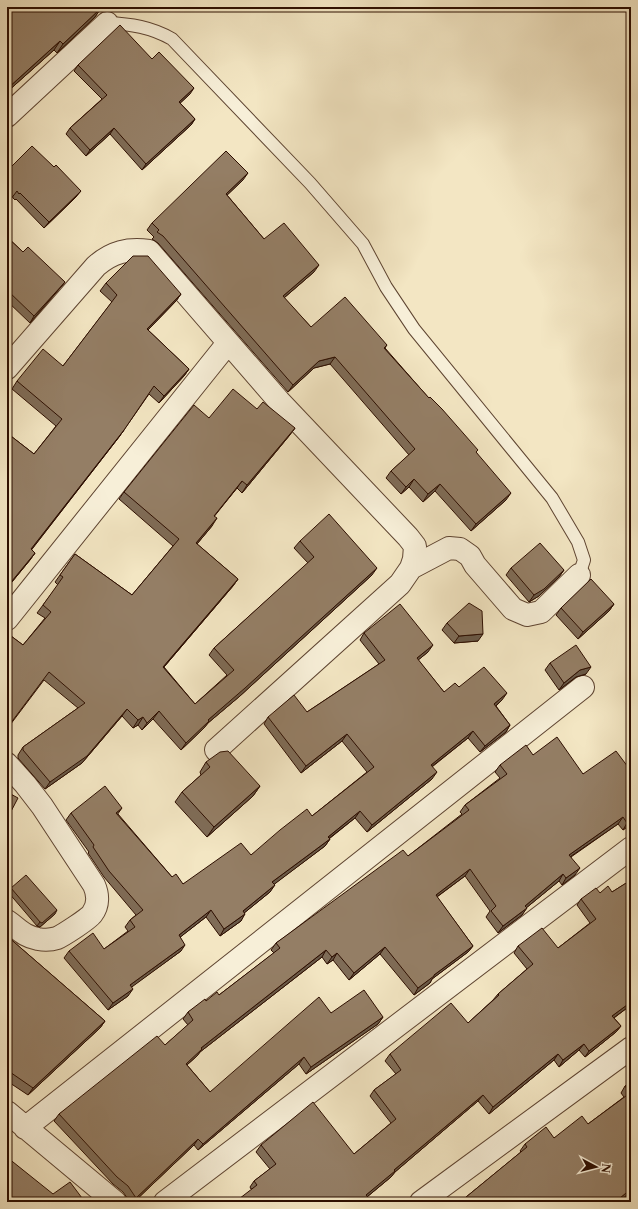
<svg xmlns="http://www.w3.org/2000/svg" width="638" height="1209" font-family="'Libre Caslon Text',serif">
<rect width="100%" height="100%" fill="#f3e6c3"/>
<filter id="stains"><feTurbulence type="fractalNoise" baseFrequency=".005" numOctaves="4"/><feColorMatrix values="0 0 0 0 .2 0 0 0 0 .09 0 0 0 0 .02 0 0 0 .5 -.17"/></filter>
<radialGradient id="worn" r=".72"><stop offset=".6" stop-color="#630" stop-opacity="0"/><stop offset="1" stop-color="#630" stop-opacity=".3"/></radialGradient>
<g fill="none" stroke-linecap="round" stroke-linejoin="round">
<!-- lane casing -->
<g stroke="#5e4431" stroke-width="14">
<path id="lane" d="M107,23C131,24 151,27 172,39L310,183L363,244L386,287L414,329L552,498L578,542L584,560L579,575"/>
</g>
<!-- street casing -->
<g stroke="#5e4431" stroke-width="24">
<path id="street" d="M7,116L107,23
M7,368L96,266C112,252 128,248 149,251L279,401L408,537L415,546L414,559L411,568L400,584L216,750
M411,568L449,548L460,549L470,556L475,565L513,609L527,615L541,612L579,575
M7,619L228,343
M7,764L25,784L42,806L94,885C98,894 99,905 92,914C90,918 62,936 57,938C51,940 44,940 38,939C23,936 19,929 7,921
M7,1112L115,1202
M25,1128L583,687
M165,1202L631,848
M421,1202L631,1048"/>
</g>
<!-- lane -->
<use href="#lane" stroke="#f7efd8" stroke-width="12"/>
<!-- street -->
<use href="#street" stroke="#f7efd8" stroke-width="22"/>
</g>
<!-- wall -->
<path fill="#7f6c57" stroke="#2d0e00" d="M7,7L101,8L95,17L57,53L54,50L7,92Z
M152,59L190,94L180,103L195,119L191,125L142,170L110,134L86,156L66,134L70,128L102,99L74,71L78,65Z
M7,171L76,197L44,228L16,199L15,200L13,198Z
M243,180L227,195L264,239L314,272L284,298L311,327L387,345L385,348L476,452L506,500L471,531L435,491L423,502L409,487L401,494L386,478L391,471L409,455L330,364L314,368L288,392L158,243L152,239L154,237L147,230L152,223Z
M7,237L23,252L65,282L60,288L30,323L7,301Z
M106,283L181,294L176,301L148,330L189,369L184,376L159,403L149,394L119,437L31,550L35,553L30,560L7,588V433L34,454L56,426L12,389L17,381L63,366L112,302L100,291Z
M257,409L295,428L289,436L242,493L237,488L214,516L212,526L197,544L238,579L233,586L164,667L195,704L227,675L209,655L214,648L308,563L294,548L300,541L372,575L240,696L208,723L204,728L181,750L153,719L142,730L138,725L133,728L122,716L82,763L45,789L18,758V755L23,747L78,708L44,680L7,729V633L23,645L45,618L37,613L58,585L55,582L75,554L132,595L173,546L119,499L124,492L209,418Z
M511,568L564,570L559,577L539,596L529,602L506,575Z
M614,604L609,611L578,639L556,615L561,608Z
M447,623L478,641L454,643L442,630Z
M364,633L428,652L418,660L444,692L459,687L502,700L496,706L510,725L506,732L480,752L468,738L432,767V779L367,832L355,818L329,839H330L325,846L274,884L270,892L244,913L241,921L220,936L206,917L180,937L181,951L131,987L128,996L108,1010L64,958L69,951L104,949L128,931L125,927L130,920L136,915L104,877L88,853L89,852L66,820L71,813L118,814L172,877L183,884L251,855L312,816L367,772L342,741L301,773L264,724L268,717L307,712L379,664L360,640Z
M550,663L586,674L576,677L559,690L545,670Z
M533,755L583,774L631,771V824L623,830L618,824L571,857L575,875L562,885L559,881L526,908L522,915L498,933L486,917L490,911L465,876L437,897L473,946L468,952L432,979L430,983L414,995L380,954L349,980L333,960L327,964L322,957L200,1052L197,1056L187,1065L210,1092L331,1013L383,1017L378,1024L306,1074L299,1064L198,1150L194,1145L134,1202H130L123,1192L113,1184L54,1121L59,1114L165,1045L188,1025L183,1019L188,1012L206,1001L219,995L274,953L271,950L276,943L408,856L462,814L460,812L465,805L500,778L495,772L500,765Z
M206,762L260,786L253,796L207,837L175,802L182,792L201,775L200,772Z
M631,880V1005L614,1018L621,1026L616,1032L585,1057L579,1050L559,1067L554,1060L489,1114L478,1101L395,1172L391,1177L367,1197L251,1189L250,1187L254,1181L270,1169L256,1152L261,1145L354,1154L391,1123L370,1096L374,1090L396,1074L385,1061L390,1054L468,1023L493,1000L498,994L527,969L514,953L518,946L558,948L590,923L577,905L581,899L600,893L612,892Z
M11,888L55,914L40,927L37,926L8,892Z
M7,936L105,1021L100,1028L28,1095L7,1081Z
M631,1082V1202L626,1196L618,1202H460L521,1152L520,1151L525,1144L554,1138L588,1124L624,1097L621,1093L625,1086Z"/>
<!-- shaded-wall -->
<path fill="#685847" stroke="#2d0e00" d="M101,8L95,17L57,53L63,44Z
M60,41L54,50L7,92V89Z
M194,88L190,94L175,108L179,102Z
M195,119L191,125L142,170L146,164Z
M114,128L110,134L86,156L90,150Z
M248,173L243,180L221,201L226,194Z
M81,191L76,197L44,228L49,222Z
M319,265L314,272L278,303L283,296Z
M65,282L60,288L30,323L34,316Z
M181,294L176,301L142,336L147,329Z
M335,357L330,364L314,368L288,392L293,385L319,361Z
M189,369L184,376L159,403L164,396Z
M295,428L289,436L242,493L247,485Z
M124,430L119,437L26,557L31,549Z
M414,479L409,487L401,494L406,487Z
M242,481L237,488L209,523L214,516Z
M440,484L435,491L423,502L428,494Z
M511,493L506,500L471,531L476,524Z
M217,518L212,526L191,551L196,543Z
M35,553L30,560L7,588V587Z
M377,568L372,575L240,696L208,723L204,728L181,750L186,743L208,720Z
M564,570L559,577L539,596L529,602L534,595Z
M238,579L233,586L158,674L163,667Z
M614,604L609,611L578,639L583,632Z
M483,634L478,641L454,643L459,636Z
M433,645L428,652L412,665L417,658Z
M591,667L586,674L576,677L559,690L564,683L580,670Z
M507,693L502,700L490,711L494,704Z
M127,709L122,716L82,763L45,789L50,782Z
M159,711L153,719L142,730L147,723Z
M143,717L138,725L133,728L138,720Z
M510,725L506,732L480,752L485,746Z
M473,731L468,738L426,771L431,765Z
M347,734L342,741L301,773L306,766Z
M437,772L432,779L367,832L372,825Z
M260,786L253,796L207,837L214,827Z
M122,808L117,815L116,813Z
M360,811L355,818L323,843L328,837Z
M623,817L618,824L564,861L569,855Z
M631,820V824L623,830L627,823Z
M330,839L325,846L268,889L272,882Z
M580,868L575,875L562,885L566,878Z
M470,869L465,876L431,901L436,895Z
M563,874L559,881L520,913L525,906Z
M275,885L270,892L238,918L243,911Z
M527,908L522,915L498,933L503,926Z
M57,910L55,914L40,927L37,926L40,922Z
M211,910L206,917L174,942L179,935Z
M245,914L241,921L220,936L224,929Z
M185,945L181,951L125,992L130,985Z
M473,946L468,952L432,979L430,983L414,995L418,988L434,975Z
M385,947L380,954L349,980L354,973Z
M326,950L322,957L200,1052L197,1056L181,1070L186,1064L201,1048Z
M337,953L333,960L327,964L332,957Z
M133,989L128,996L108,1010L113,1003Z
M631,1002V1005L608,1022L612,1016Z
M383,1017L378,1024L306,1074L311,1067Z
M105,1021L100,1028L28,1095L33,1088Z
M621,1026L616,1032L585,1057L589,1051Z
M584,1044L579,1050L559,1067L563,1060Z
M558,1054L554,1060L489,1114L493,1107Z
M304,1057L299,1064L198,1150L203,1144Z
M483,1095L478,1101L395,1172L391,1177L362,1201L366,1195L394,1170Z
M198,1139L194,1145L134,1202H133L136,1198Z
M631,1189L626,1196L618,1202H615Z"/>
<!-- building -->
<path fill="#947e65" stroke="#2d0e00" d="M7,7H100L101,8L63,44L60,41L8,88V89L7,90Z
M120,25L152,59L159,52L194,88L179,102L195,119L146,164L114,128L90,150L70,128L107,95L78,65Z
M32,146L54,167L56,165L81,191L49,222L20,193L19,194L17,191L7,204V171Z
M226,151L248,173L226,194L264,239L284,223L319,265L283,296L311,327L345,297L387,345L384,348L429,398L430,397L442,409L478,450L476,452L511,493L476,524L440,484L428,494L414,479L406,487L391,471L415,449L335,357L319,361L293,385L163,236L157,232L159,230L152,223Z
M7,237L23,252L28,247L65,282L34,316L7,290Z
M133,256H148L181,294L147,329L189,369L164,396L154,386L124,430L31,549L35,553L7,587V433L34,454L62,419L17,381L43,349L63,366L117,295L106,283Z
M233,389L257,409L263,402L295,428L247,485L242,481L214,516L217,518L196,543L238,579L163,667L195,704L234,670L214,648L314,557L300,541L329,514L377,568L245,688L208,720L209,721L186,743L159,711L147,723L143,717L138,720L127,709L87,756L50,782L23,750V747L85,703L49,672L7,728V633L23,645L51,612L43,605L63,577L60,575L75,554L132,595L179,539L124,492L194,405L209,418Z
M540,543L564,570L544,589L534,595L511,568Z
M591,579L614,604L583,632L561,608Z
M469,603L482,611L483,634L459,636L447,623Z
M400,604L433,645L417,658L444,692L455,683L459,687L484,667L507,693L494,704L510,725L485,746L473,731L431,765L437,772L372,825L360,811L328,837L330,839L272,882L275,885L243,911L245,914L224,929L211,910L179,935L185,945L130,985L133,989L113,1003L69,951L93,933L104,949L135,927L130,920L143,910L109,871L93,847L94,845L71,813L105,786L122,808L116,813L172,877L176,874L183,884L241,843L251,855L280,830L307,809L312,816L374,767L347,734L306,766L268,717L294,695L307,712L385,660L364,633Z
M576,645L591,667L580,670L564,683L550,663Z
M557,737L583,774L616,751L631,771V820L627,823L623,817L569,855L580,868L566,878L563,874L525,906L527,908L503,926L491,911L496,906L470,869L436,895L473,946L434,975V976L418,988L385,947L354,973L337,953L332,957L326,950L201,1048L202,1049L186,1064L210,1092L319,997L331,1013L364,990L383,1017L311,1067L304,1057L203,1144L198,1139L136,1198L128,1186L117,1177L59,1114L157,1036L165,1045L193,1020L188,1012L205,999L206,1001L217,992L219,995L280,948L276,943L403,850L408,856L469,810L465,805L507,774L500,765L526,745L533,755Z
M228,751L260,786L214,827L182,792L210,767L206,762L220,752Z
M7,792L18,798L7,819Z
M7,839L9,840L7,844Z
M26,875L57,910L42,923L40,922L11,888Z
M631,880V1002L612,1016L621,1026L589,1051L584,1044L563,1060L558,1054L493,1107L483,1095L394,1170L395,1171L366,1195L372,1202H235L257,1185L254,1181L276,1164L261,1145L313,1102L354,1154L396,1119L374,1090L401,1070L390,1054L451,1003L468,1023L499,995L498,994L533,964L518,946L542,928L558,948L596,919L581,899L596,888L600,893L608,886L612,892Z
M7,936L105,1021L33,1088L7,1070Z
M631,1082V1190V1189L615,1202H460L527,1147L525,1144L546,1127L554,1138L582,1116L588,1124L630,1093L625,1086Z
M8,1158L53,1194L70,1182L85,1202H7V1159Z"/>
<!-- margin -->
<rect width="638" height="1209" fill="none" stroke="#f3e6c3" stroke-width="24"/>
<rect x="8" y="8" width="622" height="1193" fill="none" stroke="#2d0e00" stroke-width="2"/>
<rect x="12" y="12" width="614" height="1185" fill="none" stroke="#2d0e00"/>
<!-- north arrow -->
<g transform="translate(596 1167) rotate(97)" stroke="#f7efd8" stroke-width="3" paint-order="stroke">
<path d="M0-3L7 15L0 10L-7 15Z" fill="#2d0e00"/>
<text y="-6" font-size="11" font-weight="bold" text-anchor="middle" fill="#2d0e00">N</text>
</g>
<rect width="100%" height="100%" filter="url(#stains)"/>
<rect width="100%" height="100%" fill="url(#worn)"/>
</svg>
